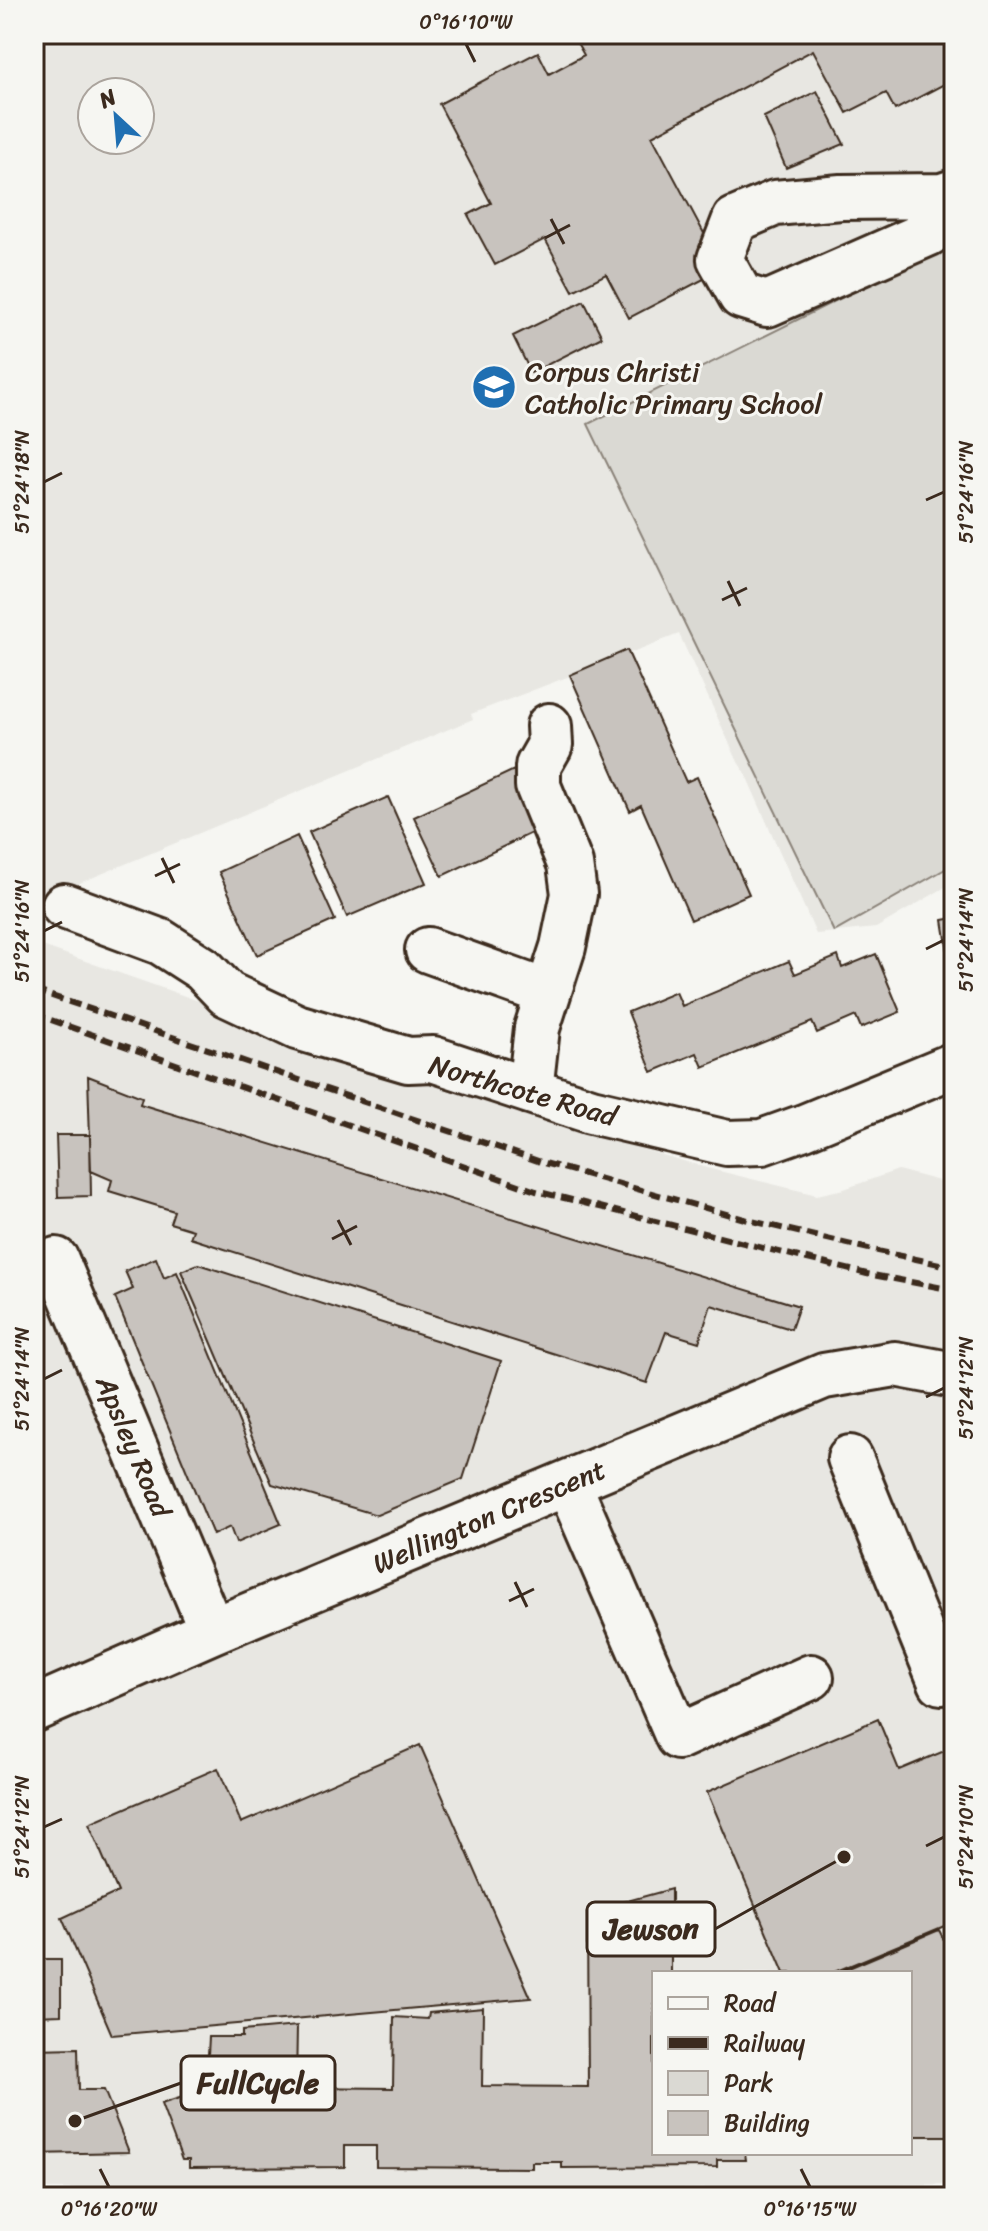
<svg xmlns="http://www.w3.org/2000/svg" width="988" height="2231" font-family="Sriracha,sans-serif">
<rect width="100%" height="100%" fill="#f6f6f2"/>
<filter id="ink" filterUnits="userSpaceOnUse"><feTurbulence type="fractalNoise" baseFrequency=".0125" numOctaves="2"/><feDisplacementMap in="SourceGraphic" scale="16" xChannelSelector="R" yChannelSelector="G"/><feConvolveMatrix kernelMatrix="1 2 1 2 8 2 1 2 1" color-interpolation-filters="sRGB"/></filter>
<g filter="url(#ink)">
<!-- built -->
<path fill="#e8e7e2" fill-rule="evenodd" d="M34,34H954V882L876,928L816,934L745,773L738,762L679,634L471,714L473,719L34,902ZM92,92H140V140H92Z
M34,943L514,1112L711,1169L817,1195L844,1189L898,1170L954,1185V2184L684,2189H34ZM654,1973H910V2153H654Z"/>
<!-- green -->
<path fill="#dad9d3" stroke="#8a8278" stroke-width="2" d="M954,242V864L834,932L588,424Z"/>
<!-- building -->
<path fill="#c8c3be" stroke="#3b2a1e" stroke-width="2" d="M572,34H954V79L895,110L886,93L847,113L813,50L652,136L723,269L629,318L606,274L573,291L545,239L495,265L468,215L491,203L439,104L538,52L549,74L584,55Z
M817,91L844,144L786,168L764,117Z
M584,301L602,337L531,373L513,336Z
M627,650L686,782L697,777L749,894L691,920L641,805L630,811L570,675Z
M514,770L542,828L442,876L414,817Z
M388,797L426,883L347,917L309,832Z
M297,836L335,920L257,955L219,872Z
M954,918V989L943,920Z
M876,954L900,1012L861,1028L856,1016L817,1033L812,1022L703,1067L697,1053L652,1072L628,1012L676,992L682,1006L789,961L795,974L838,956L842,968Z
M88,1076L142,1097L140,1104L799,1306L791,1329L711,1305L699,1342L666,1332L647,1383L190,1238L193,1230L170,1223L174,1211L109,1191L112,1180L91,1171Z
M56,1135H90L91,1196L58,1197Z
M156,1258L164,1278L177,1272L281,1524L236,1543L230,1527L213,1535L115,1297L133,1289L125,1271Z
M198,1264L501,1361L463,1479L377,1515L272,1484L181,1271Z
M878,1719L899,1770L954,1747V1922L832,1973H784L707,1792Z
M420,1745L531,1998L112,2035L62,1918L118,1892L89,1824L218,1768L241,1823Z
M671,1889V1973H654V2153H745L746,2160H717V2167L562,2168V2162H532V2168L376,2167V2146H345V2167L189,2168V2160H182L161,2104L189,2095L188,2089H206L209,2037H242V2031L297,2026L296,2087L393,2088L394,2017L428,2019L429,2013L483,2008L482,2086L588,2087L587,1912Z
M939,1930L954,1960V2136H910V1973H845L844,1970Z
M34,1959H61V2015L34,2016Z
M78,2048L79,2090H104L129,2152L34,2154V2049Z"/>
<g fill="none" stroke-linecap="round" stroke-linejoin="round">
<!-- minor casing -->
<g stroke="#3b2a1e" stroke-width="50">
<path id="minor" d="M942,196L929,233L767,304L741,296L720,259L735,220L775,203L841,197L942,196L954,192
M64,906L161,942L203,969L227,994L297,1027L408,1060L433,1059L591,1111L727,1143L762,1142L804,1127L954,1065
M428,950L548,993
M530,1091L537,1028L563,947L574,894L570,864L538,786V766L550,745L549,726
M56,1260L212,1631
M850,1458L941,1682L954,1680
M568,1483L678,1737L811,1677
M34,1709L212,1631L824,1376L895,1364L954,1375"/>
</g>
<!-- minor -->
<use href="#minor" stroke="#f6f6f2" stroke-width="44"/>
<!-- rail -->
<path stroke="#3b2a1e" stroke-width="6" stroke-dasharray="12 6" stroke-linecap="butt" d="M34,990L541,1162L748,1220L873,1250L954,1267
M34,1014L536,1191L867,1274L954,1290"/>
</g>
</g>
<!-- ticks -->
<path fill="none" stroke="#3b2a1e" stroke-width="3" d="M466,44L475,62M551,219L564,244M545,238L570,225M44,482L62,473M926,500L944,492M728,581L740,606M722,600L747,588M162,858L174,883M155,876L180,864M44,931L62,922M926,949L944,940M338,1220L351,1245M332,1239L357,1226M44,1379L62,1370M926,1397L944,1388M515,1582L527,1607M509,1601L534,1589M44,1827L62,1819M926,1846L944,1837M100,2169L109,2187M801,2169L810,2187"/>
<!-- icons -->
<defs>
<g id="school-disc" transform="scale(2.3)"><circle r="9.5" fill="#1f6fb2" stroke="#f6f6f2"/><path d="M0-5L7-2L0 1L-7-2ZM-4 1L0 2.5L4 1V4Q0 6-4 4Z" fill="#fff"/></g>
</defs>
<g fill-rule="evenodd">
<use href="#school-disc" x="494" y="387"/>
</g>
<g text-anchor="middle" stroke-width="6" stroke-linejoin="round" paint-order="stroke">
<!-- poi labels -->
<g font-size="28" fill="#3b2a1e" stroke="#f6f6f2" text-anchor="start">
<text x="525" y="381">Corpus Christi<tspan x="525" dy="32">Catholic Primary School</tspan></text>
</g>
<!-- street labels -->
<g font-size="28" fill="#3b2a1e" stroke="#f6f6f2">
<text transform="translate(523 1090) rotate(16)" y="10">Northcote Road</text>
<text transform="translate(134 1446) rotate(67)" y="10">Apsley Road</text>
<text transform="translate(489 1516) rotate(-23)" y="10">Wellington Crescent</text>
</g>
</g>
<!-- callouts -->
<path fill="none" stroke="#3b2a1e" stroke-width="3" d="M844 1857L715 1929M75 2121L181 2083"/>
<g fill="#3b2a1e" stroke="#f6f6f2" stroke-width="3">
<circle cx="844" cy="1857" r="8"/>
<circle cx="75" cy="2121" r="8"/>
</g>
<g fill="#f6f6f2" stroke="#3b2a1e" stroke-width="3">
<rect x="587" y="1902" width="128" height="54" rx="8"/>
<rect x="181" y="2056" width="154" height="54" rx="8"/>
</g>
<g font-size="30" text-anchor="middle" font-weight="bold" fill="#3b2a1e">
<text x="651" y="1939">Jewson</text>
<text x="258" y="2093">FullCycle</text>
</g>
<!-- margin -->
<rect width="988" height="2231" fill="none" stroke="#f6f6f2" stroke-width="88"/>
<!-- legend -->
<rect x="652" y="1971" width="260" height="184" fill="#f6f6f2" stroke="#aba49d" stroke-width="2"/>
<rect x="668" y="1997" width="40" height="12" fill="#f6f6f2" stroke="#aba49d" stroke-width="2"/>
<text x="724" y="2011" font-size="24" fill="#3b2a1e">Road</text>
<rect x="668" y="2037" width="40" height="12" fill="#3b2a1e" stroke="#aba49d" stroke-width="2"/>
<text x="724" y="2051" font-size="24" fill="#3b2a1e">Railway</text>
<rect x="668" y="2071" width="40" height="24" fill="#dad9d3" stroke="#aba49d" stroke-width="2"/>
<text x="724" y="2091" font-size="24" fill="#3b2a1e">Park</text>
<rect x="668" y="2111" width="40" height="24" fill="#c8c3be" stroke="#aba49d" stroke-width="2"/>
<text x="724" y="2131" font-size="24" fill="#3b2a1e">Building</text>
<!-- north arrow -->
<g transform="translate(116 116) rotate(334)"><circle r="38" fill="#f6f6f2" stroke="#aba49d" stroke-width="2"/>
<path d="M0-6L14 30L0 20L-14 30Z" fill="#1f6fb2"/>
<text y="-12" font-size="22" font-weight="bold" text-anchor="middle" fill="#3b2a1e">N</text>
</g>
<rect x="44" y="44" width="900" height="2143" fill="none" stroke="#3b2a1e" stroke-width="3"/>
<g font-size="20" text-anchor="middle" fill="#3b2a1e">
<text x="466" y="29">0°16'10"W</text>
<text transform="translate(22 482) rotate(-90)" y="7">51°24'18"N</text>
<text transform="translate(966 492) rotate(-90)" y="7">51°24'16"N</text>
<text transform="translate(22 931) rotate(-90)" y="7">51°24'16"N</text>
<text transform="translate(966 940) rotate(-90)" y="7">51°24'14"N</text>
<text transform="translate(22 1379) rotate(-90)" y="7">51°24'14"N</text>
<text transform="translate(966 1388) rotate(-90)" y="7">51°24'12"N</text>
<text transform="translate(22 1827) rotate(-90)" y="7">51°24'12"N</text>
<text transform="translate(966 1837) rotate(-90)" y="7">51°24'10"N</text>
<text x="109" y="2216">0°16'20"W</text>
<text x="810" y="2216">0°16'15"W</text>
</g>
</svg>
